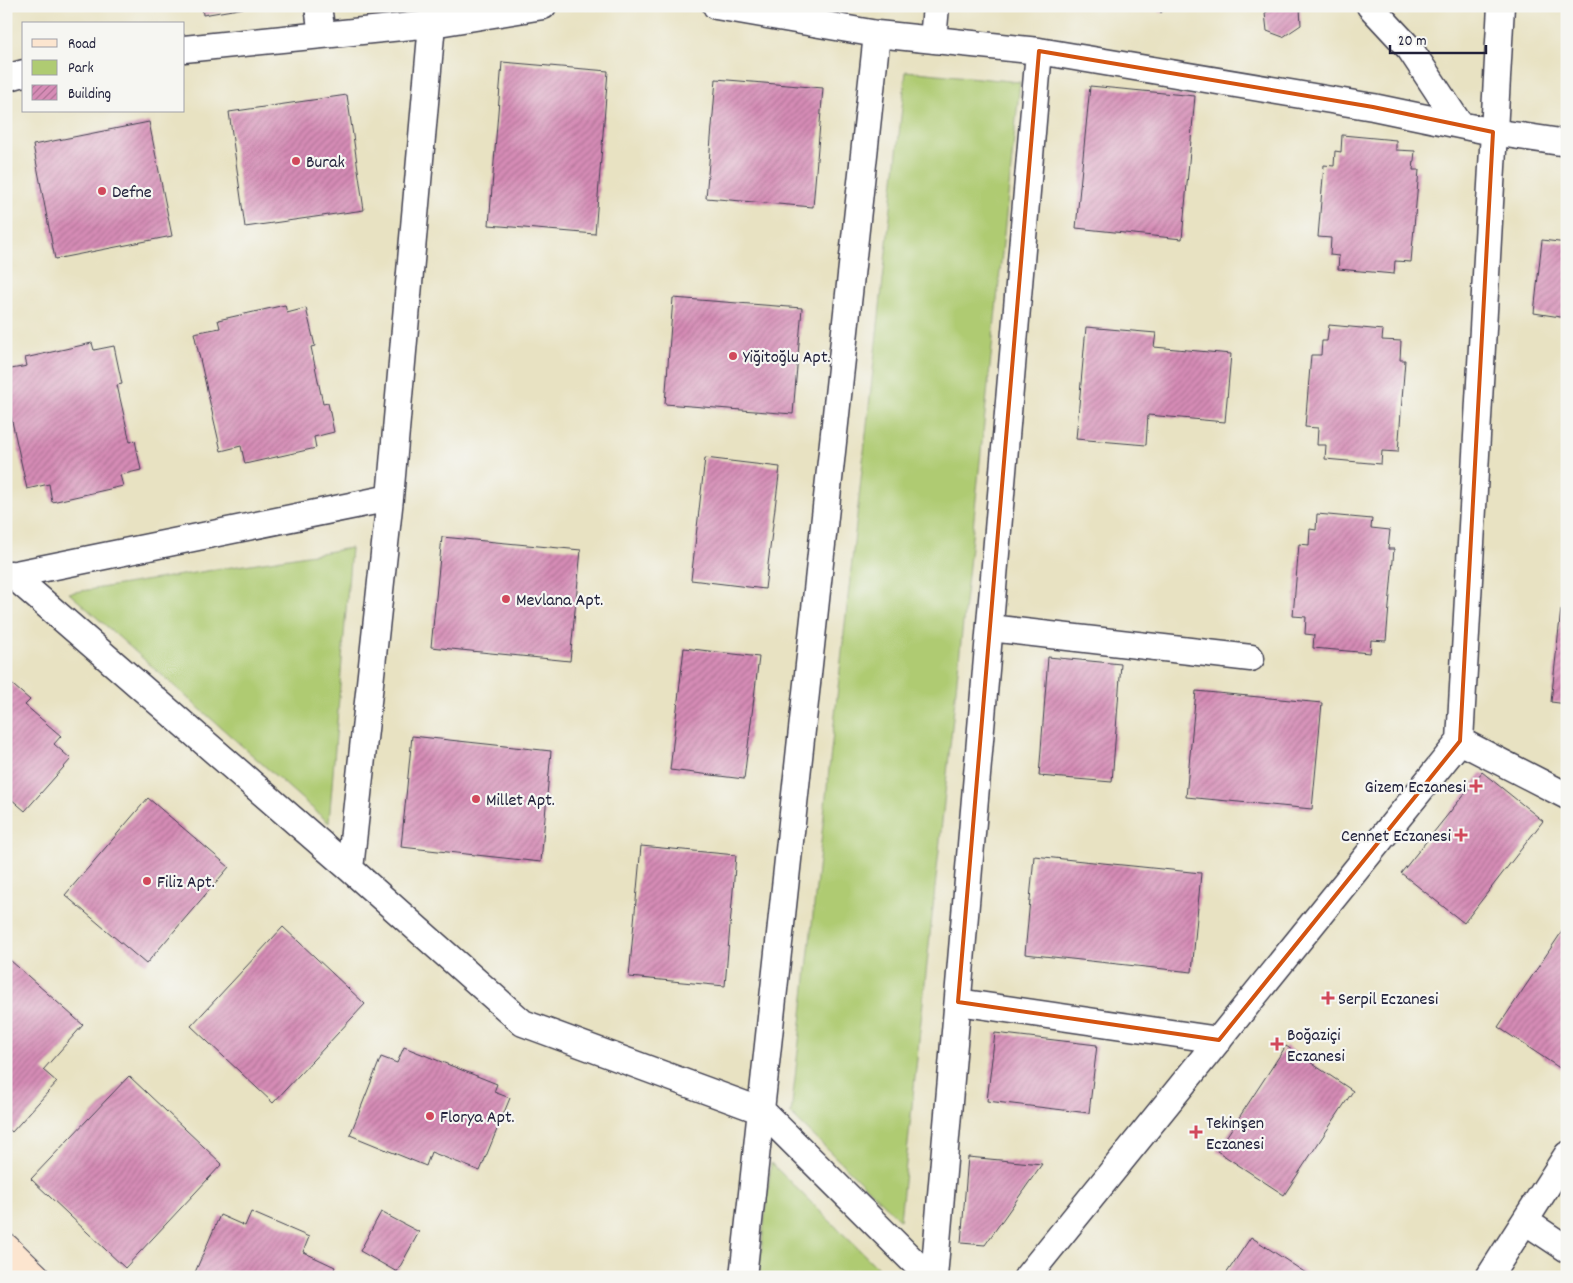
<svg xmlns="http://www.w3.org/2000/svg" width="1573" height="1283" font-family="Dekko,sans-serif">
<defs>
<pattern id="building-hatch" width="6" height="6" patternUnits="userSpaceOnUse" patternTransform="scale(1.25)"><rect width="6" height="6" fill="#d68cb6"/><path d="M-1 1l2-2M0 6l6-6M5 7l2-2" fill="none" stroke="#ad7295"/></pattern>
</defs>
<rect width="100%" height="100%" fill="#f6f6f2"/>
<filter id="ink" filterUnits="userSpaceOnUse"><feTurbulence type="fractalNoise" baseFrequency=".02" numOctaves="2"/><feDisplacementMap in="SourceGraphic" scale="10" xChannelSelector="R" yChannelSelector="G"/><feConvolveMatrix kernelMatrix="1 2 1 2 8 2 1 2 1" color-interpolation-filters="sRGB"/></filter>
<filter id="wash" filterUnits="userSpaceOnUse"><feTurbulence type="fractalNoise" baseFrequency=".0096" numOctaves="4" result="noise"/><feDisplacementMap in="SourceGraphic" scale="20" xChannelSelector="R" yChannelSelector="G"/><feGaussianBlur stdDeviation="1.12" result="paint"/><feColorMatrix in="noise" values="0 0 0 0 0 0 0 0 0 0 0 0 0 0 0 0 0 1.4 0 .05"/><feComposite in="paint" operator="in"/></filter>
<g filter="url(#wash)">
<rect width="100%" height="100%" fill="#e8e2c2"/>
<!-- green -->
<path fill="#afcb72" stroke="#687656" d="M906,71L1020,82L900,1220L791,1114Z
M351,548L329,823L69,593Z
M771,1163L887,1277H758Z"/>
<g id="blocks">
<!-- building -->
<path fill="url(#building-hatch)" d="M202,6H250V7L203,15Z
M1155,6H1168L1161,13Z
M1277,6H1295L1300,8L1301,25L1283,37L1267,31L1265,13Z
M502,62L608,71L595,234L489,225Z
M716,79L823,88L813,207L706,198Z
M1090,86L1195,96L1182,239L1076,228Z
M347,95L364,210L245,227L229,112Z
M149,122L172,236L55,259L33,145Z
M1342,135L1396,140V150L1415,151L1413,170H1419L1411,262L1395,261L1394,274L1338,269L1339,256L1330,255L1331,238L1318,237L1324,165L1334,166L1335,151L1341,152Z
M1542,240L1567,243V318L1534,313Z
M673,298L802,308L793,414L665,404Z
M285,305L287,313L306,308L315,346L311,347L323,404L328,403L334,432L314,437L316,448L245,464L241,446L221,451L194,333L220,328L218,320Z
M1329,325L1383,330L1382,340L1401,341L1400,360H1405L1398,452L1382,451L1381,464L1325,459L1326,445H1317L1318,428L1305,427L1311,355H1321L1322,341H1327Z
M1086,327L1156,333L1154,347L1231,354L1225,422L1148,415L1146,445L1076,439Z
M92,343L94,350L114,346L122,384L117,385L130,442L135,440L141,470L120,475L123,486L52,502L49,484L27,489L6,394V370L27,366L25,358Z
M705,458L780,467L765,589L691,580Z
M1317,514L1372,519L1371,528L1390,530L1388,549H1394L1386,641L1371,640L1370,653L1313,648L1314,635L1305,634L1306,617L1293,616L1299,544L1309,545L1310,529L1316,530Z
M442,537L581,550L570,661L431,647Z
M1561,609L1567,610V704L1551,702Z
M684,648L759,657L744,779L670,770Z
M1048,657L1121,664L1112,782L1039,776Z
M6,679L30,700L25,705L61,736L54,744L71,759L25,811L10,798L6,803Z
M1196,691L1322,703L1312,809L1186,797Z
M412,736L551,751L541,862L401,847Z
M1482,772L1543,821L1464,923L1401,873Z
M148,798L229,867L146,964L65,895Z
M641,846L736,855L725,986L629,977Z
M1034,856L1201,873L1192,972L1025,954Z
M1567,924V1067L1564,1071L1498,1027Z
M283,927L365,1004L273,1103L191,1026Z
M10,960L83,1025L43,1070L57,1082L12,1132L6,1127V964Z
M995,1033L1097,1045L1089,1113L987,1101Z
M1286,1046L1353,1091L1284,1195L1217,1151Z
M404,1047L497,1084L494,1092L510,1098L480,1171L431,1152L426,1166L350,1135L381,1057L397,1063Z
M129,1076L222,1164L125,1268L31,1179Z
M968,1157L1042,1164L985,1245L961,1243Z
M251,1212L309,1237L303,1252L335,1267L331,1277H193L220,1215L245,1226Z
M381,1212L419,1232L397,1272L360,1251Z
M1251,1237L1312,1277H1224Z"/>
</g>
</g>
<g filter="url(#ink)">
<use href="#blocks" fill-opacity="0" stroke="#403f4f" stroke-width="1"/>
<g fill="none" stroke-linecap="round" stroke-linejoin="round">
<!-- minor casing -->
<g stroke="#403f4f" stroke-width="29">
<path id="minor" d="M318,6L322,35
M716,6L877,34L1039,51L1373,107L1493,132L1567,143
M1370,6L1410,49L1460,125
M933,40L936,6
M184,49L432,24L543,6
M6,78L24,73
M11,574L350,869L523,1023L762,1111L929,1277
M6,576L390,498
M990,628L1251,658
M1460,741L1567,796
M350,869L390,498L432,24
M958,1002L1219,1040
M1525,1221L1567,1249
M743,1277L877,34
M934,1277L1039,51
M1027,1277L1460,741L1501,6
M1489,1277L1567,1155"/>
</g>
<!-- secondary casing -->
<g stroke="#403f4f" stroke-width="30">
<path id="secondary" d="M6,1248L36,1277"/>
</g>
<!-- minor -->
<use href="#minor" stroke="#fff" stroke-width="26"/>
<!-- secondary -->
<use href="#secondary" stroke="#fce5cf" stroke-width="28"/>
</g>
</g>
<!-- marked area -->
<path fill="none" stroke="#d45411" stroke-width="4" stroke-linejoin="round" d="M1039,51L1373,107L1493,132L1460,741L1219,1040L958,1002Z"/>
<!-- markers -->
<g fill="#d1495b" stroke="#f6f6f2" stroke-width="2">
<circle cx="296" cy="161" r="5"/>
<circle cx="102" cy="191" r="5"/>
<circle cx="733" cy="356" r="5"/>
<circle cx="506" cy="599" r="5"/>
<path d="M1473.5 778.5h5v5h5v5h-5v5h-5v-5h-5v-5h5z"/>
<circle cx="476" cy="799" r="5"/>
<path d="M1458.5 827.5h5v5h5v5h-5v5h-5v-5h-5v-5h5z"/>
<circle cx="147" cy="881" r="5"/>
<path d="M1325.5 990.5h5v5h5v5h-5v5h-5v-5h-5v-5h5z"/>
<path d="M1274.5 1036.5h5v5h5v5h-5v5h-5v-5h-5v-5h5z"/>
<circle cx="430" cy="1116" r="5"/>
<path d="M1193.5 1124.5h5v5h5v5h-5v5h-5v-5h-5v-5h5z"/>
</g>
<g text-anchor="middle" stroke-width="4.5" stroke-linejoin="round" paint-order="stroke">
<!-- poi labels -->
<g font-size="18" fill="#22223b" stroke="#f6f6f2" text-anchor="start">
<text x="306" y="167">Burak</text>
<text x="112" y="197">Defne</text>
<text x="743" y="362">Yiğitoğlu Apt.</text>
<text x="516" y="605">Mevlana Apt.</text>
<text x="1466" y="792" text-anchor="end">Gizem Eczanesi</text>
<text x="486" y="805">Millet Apt.</text>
<text x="1451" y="841" text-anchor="end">Cennet Eczanesi</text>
<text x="157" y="887">Filiz Apt.</text>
<text x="1338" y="1004">Serpil Eczanesi</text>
<text x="1287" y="1040">Boğaziçi<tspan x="1287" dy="21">Eczanesi</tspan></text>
<text x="440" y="1122">Florya Apt.</text>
<text x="1206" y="1128">Tekinşen<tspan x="1206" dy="21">Eczanesi</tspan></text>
</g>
</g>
<!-- margin -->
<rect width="1573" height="1283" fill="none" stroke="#f6f6f2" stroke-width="25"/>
<!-- legend -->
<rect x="22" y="22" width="162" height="90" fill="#f6f6f2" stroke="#a1a1a9"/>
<rect x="32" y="39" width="25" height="8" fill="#fce5cf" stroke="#a1a1a9"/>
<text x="68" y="48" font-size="15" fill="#22223b">Road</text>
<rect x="32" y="60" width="25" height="15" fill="#afcb72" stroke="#a1a1a9"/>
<text x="68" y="72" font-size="15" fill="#22223b">Park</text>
<rect x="32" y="85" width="25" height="15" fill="url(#building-hatch)" stroke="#a1a1a9"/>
<text x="68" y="98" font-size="15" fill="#22223b">Building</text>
<!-- scale -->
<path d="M1390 45v8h96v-8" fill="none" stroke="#22223b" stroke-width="2.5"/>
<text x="1398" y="45" font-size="15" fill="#22223b" stroke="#f6f6f2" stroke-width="4" paint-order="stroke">20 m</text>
</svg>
